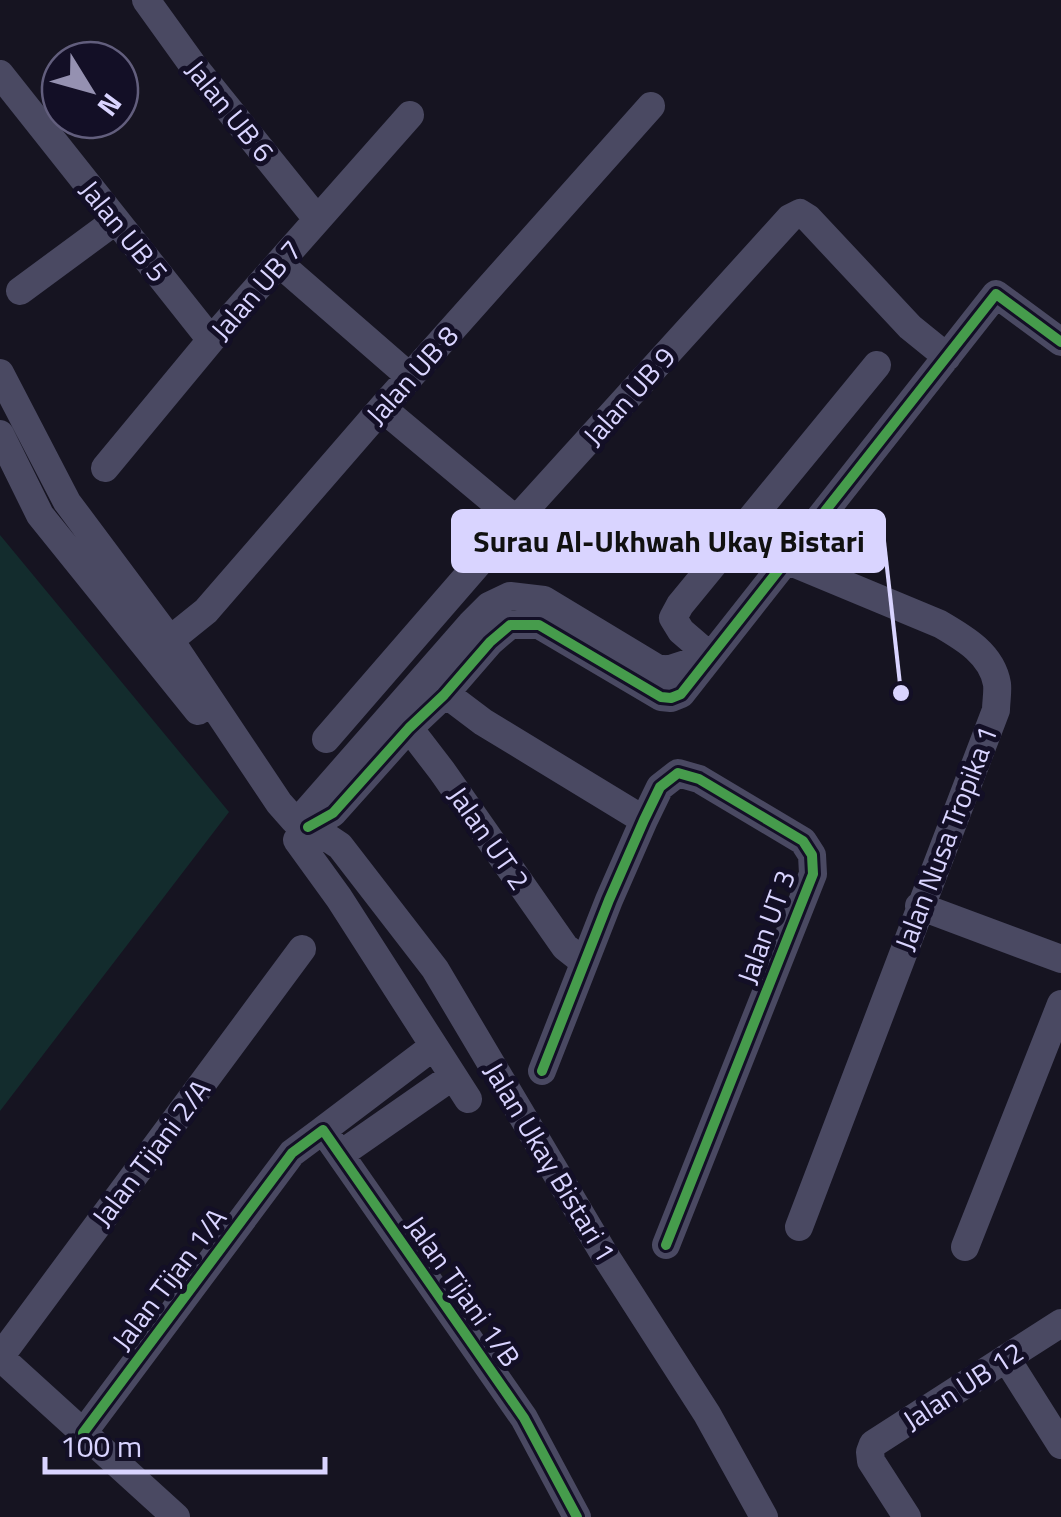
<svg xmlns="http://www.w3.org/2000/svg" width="1061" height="1517" font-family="'Titillium Web',sans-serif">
<rect width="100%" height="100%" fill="#161421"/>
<!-- green -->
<path fill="#132c2d" d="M0,535L229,812L0,1111Z"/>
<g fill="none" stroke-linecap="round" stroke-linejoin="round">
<!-- minor -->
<path stroke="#4a4962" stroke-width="28" d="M146,0L192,64L317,219
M0,74L211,340
M280,264L410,377
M20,291L115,221
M0,373L67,502L170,640L279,803L294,820
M382,408L516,520
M0,434L40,515L198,711
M105,468L211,340L410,115
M786,560L940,624C964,638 992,654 997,684C998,692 996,702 996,710L799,1227
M170,640L206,611L382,408L651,106
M710,656L681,631L673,618L680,605L877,365
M430,682L483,722L644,820
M398,717L409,728L442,771L565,947L584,962
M326,739L516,520L790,218L800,213L808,218L910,327L947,357
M300,819L471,624L489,606L510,596L544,600L655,667L667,670L710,656
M308,827L333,813L409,728L444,695L490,642L510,625H539L661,697L671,698L681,694L996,294L1061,342
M309,831L325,836L340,846L435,969L603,1252L707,1414L764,1517
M297,840L339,898L468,1099
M919,906L1061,959
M542,1071L609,900L644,820L660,787L678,773L699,779L803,841L812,855L813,874L666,1245
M323,1130L434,1046
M341,1154L453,1076
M965,1247L1061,1004
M0,1357L302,949
M0,1357L176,1517
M1006,1358L1061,1445
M83,1433L292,1153L323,1130L524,1418L577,1517
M907,1517L871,1461L870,1452L873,1444L1061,1323"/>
<!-- cycleway casing -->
<g stroke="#130f26" stroke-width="16">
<path id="cycleway" d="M308,827L333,813L409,728L444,695L490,642L510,625H539L661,697L671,698L681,694L996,294L1061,342
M542,1071L609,900L644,820L660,787L678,773L699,779L803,841L812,855L813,874L666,1245
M83,1433L292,1153L323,1130L524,1418L577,1517"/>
</g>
<!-- cycleway -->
<use href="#cycleway" stroke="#469c4c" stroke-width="10"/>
</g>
<g text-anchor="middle" stroke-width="10" stroke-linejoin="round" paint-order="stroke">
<!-- street labels -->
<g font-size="28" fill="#d9d4ff" stroke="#130f26">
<text transform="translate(230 111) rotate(51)" y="10">Jalan UB 6</text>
<text transform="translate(124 231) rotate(51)" y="10">Jalan UB 5</text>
<text transform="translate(256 290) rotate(-49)" y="10">Jalan UB 7</text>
<text transform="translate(412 375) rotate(-48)" y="10">Jalan UB 8</text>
<text transform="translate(629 396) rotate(-48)" y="10">Jalan UB 9</text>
<text transform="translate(489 838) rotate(55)" y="10">Jalan UT 2</text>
<text transform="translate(946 838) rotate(-69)" y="10">Jalan Nusa Tropika 1</text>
<text transform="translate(766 927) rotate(-70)" y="10">Jalan UT 3</text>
<text transform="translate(151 1153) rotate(-53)" y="10">Jalan Tijani 2/A</text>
<text transform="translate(550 1162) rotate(59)" y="10">Jalan Ukay Bistari 1</text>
<text transform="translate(169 1279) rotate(-53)" y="10">Jalan Tijan 1/A</text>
<text transform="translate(463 1291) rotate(55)" y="10">Jalan Tijani 1/B</text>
<text transform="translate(963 1386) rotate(-33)" y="10">Jalan UB 12</text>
</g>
</g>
<!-- callouts -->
<path fill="none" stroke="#d9d4ff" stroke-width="4" d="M901 693L884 541"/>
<circle fill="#d9d4ff" stroke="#130f26" stroke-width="4" cx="901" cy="693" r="10"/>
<rect fill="#d9d4ff" stroke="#d9d4ff" stroke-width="4" x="453" y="511" width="431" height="60" rx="10"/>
<g font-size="30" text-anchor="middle" font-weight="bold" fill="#111">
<text x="669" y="552">Surau Al-Ukhwah Ukay Bistari</text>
</g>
<!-- north arrow -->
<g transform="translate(90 90) rotate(127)"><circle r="48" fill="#130f26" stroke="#625e7d" stroke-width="2.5"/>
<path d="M0-8L18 38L0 25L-18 38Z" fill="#9591b1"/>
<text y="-15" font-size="28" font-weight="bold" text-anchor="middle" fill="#d9d4ff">N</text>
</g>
<!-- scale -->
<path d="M45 1457v15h280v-15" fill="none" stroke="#d9d4ff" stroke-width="5"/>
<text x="60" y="1457" font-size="30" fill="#d9d4ff" stroke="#130f26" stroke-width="8" paint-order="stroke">100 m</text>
</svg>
